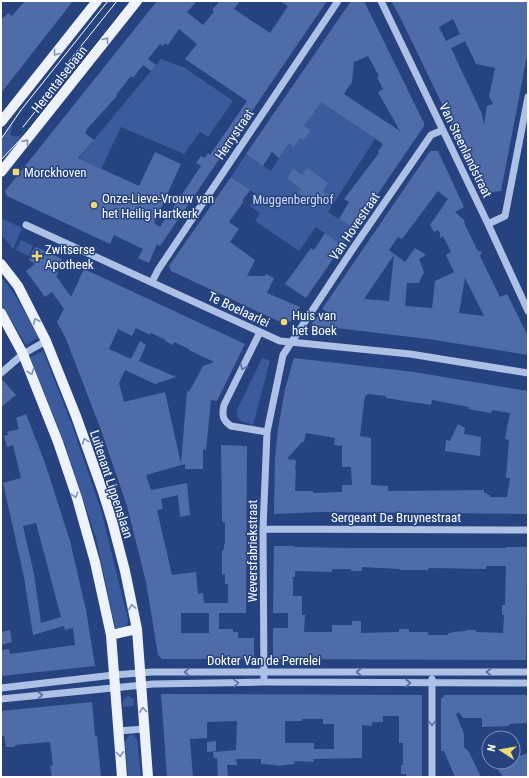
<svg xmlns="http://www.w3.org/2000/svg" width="529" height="778" font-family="'Roboto Condensed',sans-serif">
<rect width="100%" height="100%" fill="#264380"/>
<!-- green -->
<path fill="#3b5b9d" d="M161,59L185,68L233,101L208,137L200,132L184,154L121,127L101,169L79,158Z
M321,101L375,139L328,212L354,229L342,246L316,227L299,251L255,221L260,213L250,206L257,195L231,177L246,154L271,171L301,124L304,126Z
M12,124L13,125L10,134C15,139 20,136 24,132L1,161V138Z
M1,218L22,228L13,249L1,234Z
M21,240L33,246L29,256L16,250Z
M1,277C17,295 27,316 38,337L26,345L1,304Z
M43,351L72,425L101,510L128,620L127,628L120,630L115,627L96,538L64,442L30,357Z
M262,358L270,361L253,425L239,420L237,414V410Z
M128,696L134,699V706L123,707V699Z
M131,735L134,736L137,739L141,777H128L125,743L128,736Z"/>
<!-- building -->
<path fill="#4f6ca8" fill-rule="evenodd" d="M25,1H73L1,93V20L8,13L12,16Z
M157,1H197L187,12L203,25L214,12L212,10L220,1H240L234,9L270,33L288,6L280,1H327L160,246L157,244L149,263L138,258L143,249L114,235L110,244L7,196L5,191ZM179,29L197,44L185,59L247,101L210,155L208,153L205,158L201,156L196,163L201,166L160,227L154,223L181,164L155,152L139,186L78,158L94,140L85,133L87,129L117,96L116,95L131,76L133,78L143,65L151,71L156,65L148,59L160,44L163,46L165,43L168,45Z
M351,1H364L424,123V126L354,229L339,219L349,202L344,199L379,153L378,152L383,144L321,102L304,126L311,130L304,140L300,138L294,147L289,143L279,158L272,152L263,166L246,154ZM368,56L379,76L377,77L383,89L378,92L400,131L344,94L352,82L354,62Z
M391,1H528V51L501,191L485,193L400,17ZM453,19L460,34L446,41L439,27ZM465,41L476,64L495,68L489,96L493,104L487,106L484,125L482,114L451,48Z
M430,151H438L464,207L455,212L464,220L465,225L478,251L482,252L480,256L500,297L507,294L528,336V355L428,339L311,325L319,314L327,317L329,313L322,309ZM438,191L448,199L430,225L434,232L438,230L440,233V238L443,236L451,252L446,255L454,272L435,281L432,308L405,306L407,283H419L424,272L419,259L426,255L415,248L405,262L389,250L398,237L402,239ZM394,255L389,301L364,299ZM465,278L484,316L459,313Z
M307,168L328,183L323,191L332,197L325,206L311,196L308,200L298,192L301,189L287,178L293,169L302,175Z
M231,177L250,190L242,201H244L229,222L239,229L230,242L255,260L247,276H265L266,274L274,278L267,293L300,307L290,322L278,321L171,271L169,266Z
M325,233L342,246L306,298L285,284L311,248L314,250Z
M36,247L62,259L56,272L58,273L56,276L71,297L84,269L245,344L217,401L211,400L206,450L203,449V469H185V464L146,475L151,490L187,483L190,515L180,517L178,495L161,499L163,509L157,510L172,575L196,572L198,594L203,593L204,603H228V584H225V574L222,575V550H224V544H225V522H222L221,445L247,446L246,613H219V629H233V632H238V638H254V659H162L158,655L146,582L127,506L101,430L66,339L57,322L64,309L52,292L45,297L26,271L35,264L29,260L31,253ZM136,328L150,335L151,333L166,340L165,341L173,345L174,342L189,349V350L214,362L203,366L189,392L187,391L181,464L165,392L124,402L119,383L125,370L155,384L176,377L139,361L146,345L140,341L131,359L109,349L118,329L132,336ZM181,613H209V633H181Z
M294,358L414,372L528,391L527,514L323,512L274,514L275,458L278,429L285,389ZM367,394L386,396V398L431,405L432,400L469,407L468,409L491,413L492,410L510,413L505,439L509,440L506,478H510L507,497H490V495H487V493H484V490L388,491V486L371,485V438L360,436L365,395L367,396ZM306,433L335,438L334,445L342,446V467H351L352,485H342V492L313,493V491H295L296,470H295L296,460L287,459L302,442H304Z
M1,378L16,395L1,407Z
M26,414L45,463L70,541L86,610L95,666L1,676V650L9,649L10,654L75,645L73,628L65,630L64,626L33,635L24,577L3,483L21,478L13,445L7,447L4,436L8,435L7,432L19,429L16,418ZM36,523L61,617L41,623L34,574L23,526Z
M458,424L465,428L464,434L481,437L480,456L445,451L446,440L450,441Z
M274,546H294L295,547L352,548H506V547H528V556H527L526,660L273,659V628H288V613H273ZM486,566H506L505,605H502V615H504L503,633L476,632V630H466V631L452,632L451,633H448V635H428V632H409V629H399V632L361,633V621H352V625H332V632H304L305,615H302V596H293V577H295V571L332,572V569H351V571H362V567L400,569V570H428L429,568L486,569Z
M10,630L12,642L1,645V632Z
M161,694L422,695V777H406V774H401V765H403V743H399V716H383V722H372V726L362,725V758L313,759L314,762L294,761L295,764L277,766V765L261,764V759H236L237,765H227L228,777H218L217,758H214L213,752L236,750L237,721L207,722V738L190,739L193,777H167ZM302,719H323V724H334V749H314V743H285V721H302Z
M444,695H528V723L509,724V726L482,727V718H463L459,712L456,714L464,734V747L469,752L481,777H455L444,751H441V698L444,697Z
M92,702L95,736H97L101,777H52L50,765L53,766L50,742L15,745V747H6L4,736H1V711Z
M216,741V751L207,752V742Z
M528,753V777H503L493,762H513V758Z"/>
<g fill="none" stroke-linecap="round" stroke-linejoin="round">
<!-- minor -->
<path stroke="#adc0e6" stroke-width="7" d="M381,1L488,224L528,311
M488,224L505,216L528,97
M26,225L280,341L410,354L528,373
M152,282L158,270L338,1
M260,332L224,405C222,414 222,420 231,426L267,432
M1,373L23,354L46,341
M263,529L528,530
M264,682L263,529L267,432L283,355L354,247L431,135L443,130
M1,688L114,675L152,672H528
M1,699L153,684L264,682L528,683
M118,731L144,729
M432,777V679"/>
<!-- major -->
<path stroke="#eef2fd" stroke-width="10" d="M1,122L97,1
M1,172L137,1
M1,264L18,286L46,341L76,416L103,492L112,521L125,571L137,629L148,777
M1,313L23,354L58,442L77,498L95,562L111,635L122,777
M111,635L137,629"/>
<!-- tram -->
<path stroke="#fff" stroke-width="1" d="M66,65L117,1
M23,127L75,61
M1,139L21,110L108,1
M1,160L28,131L131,1"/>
</g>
<!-- one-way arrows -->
<defs><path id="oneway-chevron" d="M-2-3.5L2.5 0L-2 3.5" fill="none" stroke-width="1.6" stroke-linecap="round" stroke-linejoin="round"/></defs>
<g stroke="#8092b8">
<use href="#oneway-chevron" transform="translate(106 40) rotate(-52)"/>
<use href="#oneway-chevron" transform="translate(56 53) rotate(128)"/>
<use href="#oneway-chevron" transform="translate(26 142) rotate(-51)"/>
<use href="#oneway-chevron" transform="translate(36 321) rotate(-116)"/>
<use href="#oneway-chevron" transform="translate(31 372) rotate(68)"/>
<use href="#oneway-chevron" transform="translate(85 441) rotate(-110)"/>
<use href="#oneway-chevron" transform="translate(75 495) rotate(72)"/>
<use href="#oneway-chevron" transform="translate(132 607) rotate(-102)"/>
<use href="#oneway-chevron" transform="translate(143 710) rotate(-94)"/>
<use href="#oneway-chevron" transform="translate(120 754) rotate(85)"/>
</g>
<g stroke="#556fa4">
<use href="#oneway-chevron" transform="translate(243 367) rotate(116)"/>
<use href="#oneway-chevron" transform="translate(187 672) rotate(180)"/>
<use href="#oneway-chevron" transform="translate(359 672) rotate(-180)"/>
<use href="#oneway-chevron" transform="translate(489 672) rotate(-180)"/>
<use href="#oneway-chevron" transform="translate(236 683) rotate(-1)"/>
<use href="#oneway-chevron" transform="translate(408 683)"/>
<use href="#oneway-chevron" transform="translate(40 695) rotate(-6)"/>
<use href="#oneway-chevron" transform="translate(432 723) rotate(90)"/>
</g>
<!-- markers -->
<g fill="#eed973" stroke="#264380" stroke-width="1.5">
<rect x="12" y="168" width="8" height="8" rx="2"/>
<circle cx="94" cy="205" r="4"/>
<path d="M35 250h4v4h4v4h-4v4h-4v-4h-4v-4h4z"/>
<circle cx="284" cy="322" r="4"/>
</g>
<g text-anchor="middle" stroke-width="3" stroke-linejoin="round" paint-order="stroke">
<!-- street labels -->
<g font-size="13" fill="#fff" stroke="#264380">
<text transform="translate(59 79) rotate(-52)" y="5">Herentalsebaan</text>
<text transform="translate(234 134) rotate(-56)" y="5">Herrystraat</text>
<text transform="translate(466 150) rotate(64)" y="5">Van Steenlandstraat</text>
<text transform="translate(354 226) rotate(-56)" y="5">Van Hovestraat</text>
<text transform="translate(239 309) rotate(25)" y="5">Te Boelaarlei</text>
<text transform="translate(112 484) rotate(72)" y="5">Luitenant Lippenslaan</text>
<text x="396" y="522">Sergeant De Bruynestraat</text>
<text transform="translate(252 551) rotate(-90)" y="5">Weversfabriekstraat</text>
<text x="264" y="665">Dokter Van de Perrelei</text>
</g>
<!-- poi labels -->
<g font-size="13" fill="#fff" stroke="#264380" text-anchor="start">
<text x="24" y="177">Morckhoven</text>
<text x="102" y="203">Onze-Lieve-Vrouw van<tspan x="102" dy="15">het Heilig Hartkerk</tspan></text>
<text x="45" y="254">Zwitserse<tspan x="45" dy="15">Apotheek</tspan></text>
<text x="292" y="320">Huis van<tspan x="292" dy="15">het Boek</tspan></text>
</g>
<!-- park labels -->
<g font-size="13" fill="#d0ddf5" stroke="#264380">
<text x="293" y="204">Muggenberghof</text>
</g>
</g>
<!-- border -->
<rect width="529" height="778" fill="none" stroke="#ffffff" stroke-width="4"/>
<!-- north arrow -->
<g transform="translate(501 750) rotate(282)"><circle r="19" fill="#264380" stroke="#7d8eb3"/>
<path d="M0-3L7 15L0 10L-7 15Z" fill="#eed973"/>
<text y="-6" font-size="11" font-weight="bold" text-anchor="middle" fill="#ffffff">N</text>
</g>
</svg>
